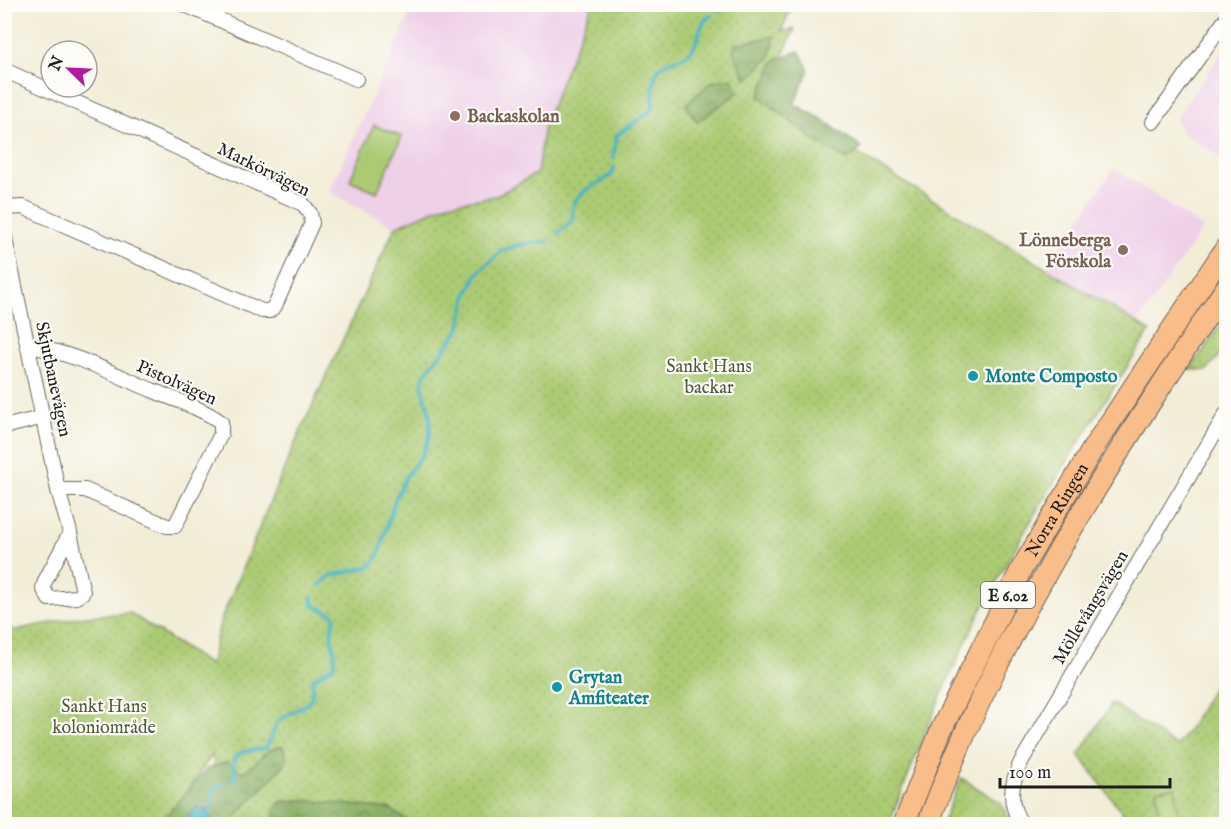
<svg xmlns="http://www.w3.org/2000/svg" width="1231" height="829" font-family="'IM FELL English',serif">
<defs>
<pattern id="green-dots" width="8" height="8" patternUnits="userSpaceOnUse" patternTransform="scale(1.5)"><rect width="8" height="8" fill="#abcb73"/><path d="M2 2h.1M6 6h.1" fill="none" stroke="#93ae63" stroke-width="1.8" stroke-linecap="round"/></pattern>
<pattern id="forest-crowns" width="20" height="18" patternUnits="userSpaceOnUse" patternTransform="scale(1.5)"><rect width="20" height="18" fill="#88af65"/><path d="M2 6a3 3 0 1 1 6 0M12 15a3 3 0 1 1 6 0" fill="none" stroke="#6e8e52"/></pattern>
</defs>
<rect width="100%" height="100%" fill="#fdfcf7"/>
<filter id="ink" filterUnits="userSpaceOnUse"><feTurbulence type="fractalNoise" baseFrequency=".0167" numOctaves="2"/><feDisplacementMap in="SourceGraphic" scale="12" xChannelSelector="R" yChannelSelector="G"/><feConvolveMatrix kernelMatrix="1 2 1 2 8 2 1 2 1" color-interpolation-filters="sRGB"/></filter>
<filter id="wash" filterUnits="userSpaceOnUse"><feTurbulence type="fractalNoise" baseFrequency=".008" numOctaves="4" result="noise"/><feDisplacementMap in="SourceGraphic" scale="24" xChannelSelector="R" yChannelSelector="G"/><feGaussianBlur stdDeviation="1.35" result="paint"/><feColorMatrix in="noise" values="0 0 0 0 0 0 0 0 0 0 0 0 0 0 0 0 0 1.4 0 .05"/><feComposite in="paint" operator="in"/></filter>
<g filter="url(#wash)">
<rect width="100%" height="100%" fill="#f2edd7"/>
<!-- built -->
<path fill="#eed0e8" d="M414,5H592L544,125L537,173L496,196L447,204L395,227L329,192Z
M1226,47V162L1182,132L1176,118Z
M1114,168L1203,228L1138,323L1046,269Z"/>
<!-- green -->
<path fill="url(#green-dots)" stroke="#647448" stroke-width="1.5" d="M592,5H793L781,31L795,29L773,74L765,98L1150,331C1092,422 1032,512 983,607C947,677 917,751 889,824H230L212,755L178,804L159,824H5V632L85,616L130,613L210,665L221,620L291,452L395,227L447,204L496,196L537,173L544,125Z
M1226,318V348L1206,371L1190,369Z
M1226,665V824H1131L1079,755L1112,703L1176,746L1188,731Z
M961,778L1001,803L1011,824H942Z"/>
<!-- forest -->
<path fill="url(#forest-crowns)" stroke="#526640" stroke-width="1.5" d="M775,36L770,57L747,80L733,51L735,44Z
M799,51L809,70L794,104L823,120L862,148L847,160L815,141L759,96L775,60Z
M732,78L739,92L697,122L686,105L711,82Z
M283,746L287,760C271,784 246,800 230,824H159L207,769L227,762L242,772C263,762 257,751 283,746Z
M304,800L390,809L413,824H277L273,811L282,801Z"/>
<!-- pitch -->
<path fill="#abcb73" stroke="#647448" stroke-width="1.5" d="M374,125L402,137L377,192L350,180Z
M1175,787L1180,824H1161L1156,790Z"/>
<!-- water -->
<path fill="#43b2be" stroke="#30676d" stroke-width="1.5" d="M196,808L208,810L211,819L204,824H187L189,814Z"/>
<g fill="none" stroke-linecap="round" stroke-linejoin="round">
<!-- stream -->
<path stroke="#43b2be" stroke-width="4" d="M720,11L732,4
M613,158L617,135L652,110C655,96 650,81 659,69C667,58 682,62 691,51C701,40 697,23 711,15
M558,233L573,220C567,194 596,185 612,175L614,167
M319,586L330,576L369,567L378,557L395,499L406,476L423,454L430,435V415L422,385L424,375L459,330L467,295L477,274L501,251L522,244L548,241
M230,782L235,778C237,772 233,770 233,764C234,749 255,751 266,748L278,721L308,703L312,696L313,679L334,665C338,648 326,637 335,619L333,614L312,605L313,597
M210,813C214,801 207,790 222,784"/>
</g>
</g>
<g filter="url(#ink)">
<g fill="none" stroke-linecap="round" stroke-linejoin="round">
<!-- street casing -->
<g stroke="#67655d" stroke-width="16">
<path id="street" d="M183,4L356,79
M4,70L303,204L310,213L312,223L275,306L269,311H262L23,207L4,208
M1153,122L1226,19
M4,234L58,490L70,532
M28,346C73,352 113,374 154,391C176,400 201,408 221,422V434L175,526H167L85,490H58
M4,427L44,417
M70,533L83,592L77,597L49,599L43,588L45,581Z
M1022,824C1007,804 1011,783 1021,762L1226,414"/>
</g>
<!-- primary casing -->
<g stroke="#67655d" stroke-width="23">
<g id="primary">
<path id="s1" d="M904,824L941,730L1022,568L1095,445L1226,248"/>
<path d="M928,824C999,632 1112,457 1226,288"/>
</g>
</g>
<!-- street -->
<use href="#street" stroke="#fff" stroke-width="14"/>
<!-- primary -->
<use href="#primary" stroke="#f8bd89" stroke-width="21"/>
</g>
</g>
<!-- markers -->
<g fill="#8d6e63" stroke="#fdfcf7" stroke-width="2">
<circle cx="455" cy="116" r="6"/>
<circle cx="1123" cy="250" r="6"/>
</g>
<g fill="#0f9aa8" stroke="#fdfcf7" stroke-width="2">
<circle cx="973" cy="376" r="6"/>
<circle cx="557" cy="687" r="6"/>
</g>
<g text-anchor="middle" stroke-width="4.5" stroke-linejoin="round" paint-order="stroke">
<!-- shield labels -->
<rect fill="#fdfcf7" stroke="#605f5e" stroke-width="1.5" x="981" y="582" width="54" height="26" rx="4.5"/>
<g font-size="16" font-weight="bold" fill="#1c1c1c">
<text x="1008" y="601">E 6.02</text>
</g>
<!-- education labels -->
<g font-size="18" font-weight="bold" fill="#785e54" stroke="#fdfcf7" text-anchor="start">
<text x="467" y="122">Backaskolan</text>
<text x="1111" y="246" text-anchor="end">Lönneberga<tspan x="1111" dy="21">Förskola</tspan></text>
</g>
<!-- street labels -->
<g font-size="18" fill="#1c1c1c" stroke="#fdfcf7">
<text transform="translate(264 169) rotate(26)" y="6">Markörvägen</text>
<text transform="translate(54 379) rotate(78)" y="6">Skjutbanevägen</text>
<text transform="translate(177 382) rotate(24)" y="6">Pistolvägen</text>
<text dy="6" stroke="none"><textPath href="#s1" startOffset="350">Norra Ringen</textPath></text>
<text transform="translate(1090 607) rotate(-59)" y="6">Möllevångsvägen</text>
</g>
<!-- park labels -->
<g font-size="18" fill="#4e593a" stroke="#fdfcf7">
<text x="709" y="372">Sankt Hans<tspan x="709" dy="21">backar</tspan></text>
<text x="104" y="712">Sankt Hans<tspan x="104" dy="21">koloniområde</tspan></text>
</g>
<!-- culture labels -->
<g font-size="18" font-weight="bold" fill="#0d838f" stroke="#fdfcf7" text-anchor="start">
<text x="985" y="382">Monte Composto</text>
<text x="569" y="683">Grytan<tspan x="569" dy="21">Amfiteater</tspan></text>
</g>
</g>
<!-- margin -->
<rect width="1231" height="829" fill="none" stroke="#fdfcf7" stroke-width="24"/>
<!-- north arrow -->
<g transform="translate(69 69) rotate(294)"><circle r="28" fill="#fdfcf7" stroke="#a3a29f" stroke-width="1.5"/>
<path d="M0-4.5L10 22L0 15L-10 22Z" fill="#b5179e"/>
<text y="-9" font-size="16" font-weight="bold" text-anchor="middle" fill="#1c1c1c">N</text>
</g>
<!-- scale -->
<path d="M1000 778v9h170v-9" fill="none" stroke="#1c1c1c" stroke-width="3"/>
<text x="1009" y="778" font-size="18" fill="#1c1c1c" stroke="#fdfcf7" stroke-width="4.5" paint-order="stroke">100 m</text>
</svg>
